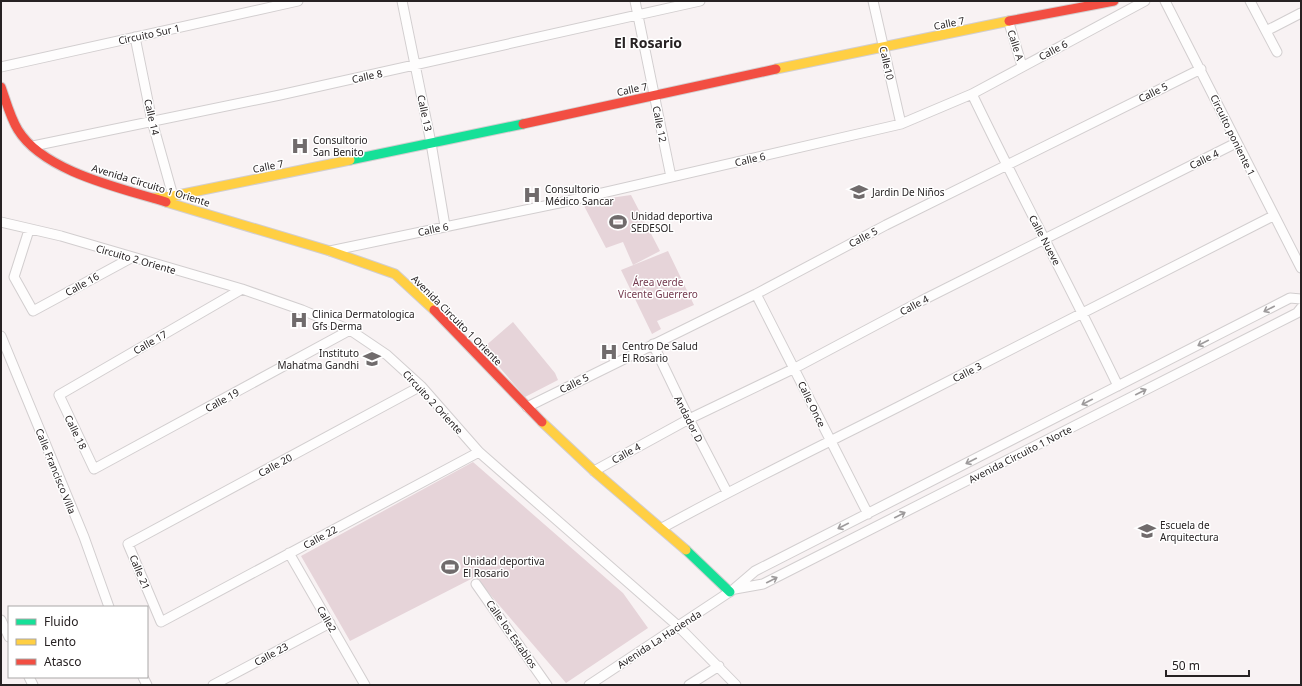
<svg xmlns="http://www.w3.org/2000/svg" width="1302" height="686" font-family="'Noto Sans',sans-serif">
<rect width="100%" height="100%" fill="#f8f2f3"/>
<!-- green -->
<path fill="#e6d4d9" d="M631,195L660,251L633,265L623,242L606,248L582,202Z
M668,251L694,305L657,321L661,329L652,334L621,270Z
M513,322L555,373L558,380L525,397L483,348Z
M473,462L623,593L648,628L566,683L475,577L350,641L301,556Z"/>
<g fill="none" stroke-linecap="round" stroke-linejoin="round">
<!-- street casing -->
<g stroke="#d2cecf" stroke-width="11">
<path id="street" d="M402,1L431,143L445,226
M635,1L671,177
M873,1L901,124
M1165,1L1301,268
M1250,1L1277,52
M1009,23L1022,66
M1266,31L1301,13
M135,37L152,121L173,196
M1,67L298,1
M972,94C1019,192 1071,288 1118,386
M33,146L280,95L700,1
M1,222L61,236L242,289L302,310L350,330L387,355L421,386L479,452L678,626L736,685
M29,230L14,277L33,311L131,258
M330,251L559,203L901,124L972,94L1145,1
M242,289L59,395L94,469L350,330
M756,294L868,514
M1,336L84,537L109,607
M653,344L689,419L727,492
M421,386L128,544L161,622L479,452
M527,407L756,294L886,225L1201,69
M594,471L689,419L795,368L921,301L1236,143
M662,528C740,485 819,447 898,407C1023,343 1148,279 1273,216
M289,553L365,685
M476,584L547,685
M735,589L763,584L1297,313L1301,308
M1,620L9,637
M29,677L33,685
M143,677L147,685
M213,685L330,623
M589,685L734,589L755,571L1290,298L1301,299
M689,685L719,666"/>
</g>
<!-- fast casing -->
<g stroke="#d2cecf" stroke-width="11">
<path id="fast" d="M350,160L523,124
M686,550L730,592"/>
</g>
<!-- slow casing -->
<g stroke="#d2cecf" stroke-width="11">
<path id="slow" d="M776,69L1009,21
M154,198L173,196L350,160
M166,202L330,251L395,274L434,310
M542,422L594,471L686,550"/>
</g>
<!-- jam casing -->
<g stroke="#d2cecf" stroke-width="11">
<path id="jam" d="M1009,21L1114,1
M1,87C6,101 10,117 18,130C44,172 121,188 166,202
M523,124L776,69
M434,310L542,422"/>
</g>
<!-- street -->
<use href="#street" stroke="#fefdfd" stroke-width="9"/>
<!-- fast -->
<use href="#fast" stroke="#16e098" stroke-width="9"/>
<!-- slow -->
<use href="#slow" stroke="#ffcf43" stroke-width="9"/>
<!-- jam -->
<use href="#jam" stroke="#f24e42" stroke-width="9"/>
</g>
<!-- one-way arrows -->
<defs><path id="oneway-shaft" d="M-6 0H5M1.5-3L5.5 0L1.5 3" fill="none" stroke-width="1.6" stroke-linecap="round" stroke-linejoin="round"/></defs>
<g stroke="#9d9a9b">
<use href="#oneway-shaft" transform="translate(1269 309) rotate(153)"/>
<use href="#oneway-shaft" transform="translate(1203 343) rotate(153)"/>
<use href="#oneway-shaft" transform="translate(1141 392) rotate(-27)"/>
<use href="#oneway-shaft" transform="translate(1087 402) rotate(153)"/>
<use href="#oneway-shaft" transform="translate(971 461) rotate(153)"/>
<use href="#oneway-shaft" transform="translate(900 515) rotate(-27)"/>
<use href="#oneway-shaft" transform="translate(843 526) rotate(153)"/>
<use href="#oneway-shaft" transform="translate(772 580) rotate(-27)"/>
</g>
<!-- icons -->
<defs>
<g id="hospital-bare" transform="scale(1.38)"><path d="M-5-5h3v3.5h4V-5h3V5h-3V1.5h-4V5h-3Z" fill="#706b6c" stroke="#fff" stroke-width="2.5" paint-order="stroke"/></g>
<g id="school-bare" transform="scale(1.38)"><path d="M0-5L7-2L0 1L-7-2ZM-4 1L0 2.5L4 1V4Q0 6-4 4Z" fill="#706b6c" stroke="#fff" stroke-width="2.5" paint-order="stroke"/></g>
<g id="stadium-bare" transform="scale(1.38)"><path d="M0-5a6.5 5 0 1 0 0 10a6.5 5 0 1 0 0-10ZM-3.5-1.8h7v3.6h-7Z" fill="#706b6c" stroke="#fff" stroke-width="2.5" paint-order="stroke"/></g>
</defs>
<g fill-rule="evenodd">
<use href="#hospital-bare" x="300" y="146"/>
<use href="#school-bare" x="859" y="192"/>
<use href="#hospital-bare" x="532" y="195"/>
<use href="#stadium-bare" x="618" y="222"/>
<use href="#hospital-bare" x="299" y="320"/>
<use href="#hospital-bare" x="609" y="352"/>
<use href="#school-bare" x="372" y="359"/>
<use href="#school-bare" x="1147" y="531"/>
<use href="#stadium-bare" x="450" y="567"/>
</g>
<g text-anchor="middle" stroke-width="3" stroke-linejoin="round" paint-order="stroke">
<!-- street labels -->
<g font-size="10" fill="#272223" stroke="#fff">
<text transform="translate(949 23) rotate(-11)" y="4">Calle 7</text>
<text transform="translate(149 34) rotate(-12)" y="4">Circuito Sur 1</text>
<text transform="translate(1016 45) rotate(72)" y="4">Calle A</text>
<text transform="translate(1053 50) rotate(-28)" y="4">Calle 6</text>
<text transform="translate(887 63) rotate(77)" y="4">Calle10</text>
<text transform="translate(367 76) rotate(-12)" y="4">Calle 8</text>
<text transform="translate(632 89) rotate(-12)" y="4">Calle 7</text>
<text transform="translate(1153 92) rotate(-26)" y="4">Calle 5</text>
<text transform="translate(425 113) rotate(78)" y="4">Calle 13</text>
<text transform="translate(152 117) rotate(77)" y="4">Calle 14</text>
<text transform="translate(660 124) rotate(79)" y="4">Calle 12</text>
<text transform="translate(1233 135) rotate(64)" y="4">Circuito poniente 1</text>
<text transform="translate(750 159) rotate(-13)" y="4">Calle 6</text>
<text transform="translate(1204 159) rotate(-26)" y="4">Calle 4</text>
<text transform="translate(268 166) rotate(-11)" y="4">Calle 7</text>
<text transform="translate(151 185) rotate(17)" y="4">Avenida Circuito 1 Oriente</text>
<text transform="translate(433 229) rotate(-12)" y="4">Calle 6</text>
<text transform="translate(863 237) rotate(-28)" y="4">Calle 5</text>
<text transform="translate(1045 240) rotate(62)" y="4">Calle Nueve</text>
<text transform="translate(136 259) rotate(16)" y="4">Circuito 2 Oriente</text>
<text transform="translate(82 284) rotate(-29)" y="4">Calle 16</text>
<text transform="translate(914 305) rotate(-28)" y="4">Calle 4</text>
<text transform="translate(457 320) rotate(45)" y="4">Avenida Circuito 1 Oriente</text>
<text transform="translate(150 342) rotate(-30)" y="4">Calle 17</text>
<text transform="translate(967 372) rotate(-27)" y="4">Calle 3</text>
<text transform="translate(574 383) rotate(-26)" y="4">Calle 5</text>
<text transform="translate(222 400) rotate(-29)" y="4">Calle 19</text>
<text transform="translate(433 402) rotate(47)" y="4">Circuito 2 Oriente</text>
<text transform="translate(812 404) rotate(64)" y="4">Calle Once</text>
<text transform="translate(689 419) rotate(63)" y="4">Andador D</text>
<text transform="translate(76 432) rotate(64)" y="4">Calle 18</text>
<text transform="translate(626 453) rotate(-29)" y="4">Calle 4</text>
<text transform="translate(1020 454) rotate(-27)" y="4">Avenida Circuito 1 Norte</text>
<text transform="translate(275 465) rotate(-28)" y="4">Calle 20</text>
<text transform="translate(56 471) rotate(68)" y="4">Calle Francisco Villa</text>
<text transform="translate(320 537) rotate(-28)" y="4">Calle 22</text>
<text transform="translate(140 572) rotate(67)" y="4">Calle 21</text>
<text transform="translate(327 619) rotate(60)" y="4">Calle2</text>
<text transform="translate(512 634) rotate(55)" y="4">Calle los Establos</text>
<text transform="translate(659 639) rotate(-33)" y="4">Avenida La Hacienda</text>
<text transform="translate(271 654) rotate(-28)" y="4">Calle 23</text>
</g>
<!-- poi labels -->
<g font-size="10" fill="#272223" stroke="#fff" text-anchor="start">
<text x="313" y="144">Consultorio<tspan x="313" dy="12">San Benito</tspan></text>
<text x="545" y="193">Consultorio<tspan x="545" dy="12">Médico Sancar</tspan></text>
<text x="872" y="196">Jardin De Niños</text>
<text x="631" y="220">Unidad deportiva<tspan x="631" dy="12">SEDESOL</tspan></text>
<text x="312" y="318">Clinica Dermatologica<tspan x="312" dy="12">Gfs Derma</tspan></text>
<text x="622" y="350">Centro De Salud<tspan x="622" dy="12">El Rosario</tspan></text>
<text x="359" y="357" text-anchor="end">Instituto<tspan x="359" dy="12">Mahatma Gandhi</tspan></text>
<text x="1160" y="529">Escuela de<tspan x="1160" dy="12">Arquitectura</tspan></text>
<text x="463" y="565">Unidad deportiva<tspan x="463" dy="12">El Rosario</tspan></text>
</g>
<!-- park labels -->
<g font-size="10" fill="#743b4f" stroke="#fff">
<text x="658" y="286">Área verde<tspan x="658" dy="12">Vicente Guerrero</tspan></text>
</g>
<!-- district labels -->
<g font-size="14" font-weight="bold" fill="#272223" stroke="#fff">
<text x="648" y="48">El Rosario</text>
</g>
</g>
<!-- border -->
<rect width="1302" height="686" fill="none" stroke="#272223" stroke-width="4"/>
<!-- legend -->
<rect x="8" y="606" width="140" height="72" fill="#ffffff" stroke="#a9a7a7"/>
<rect x="16" y="619" width="20" height="6" fill="#16e098" stroke="#a9a7a7"/>
<text x="44" y="626" font-size="12" fill="#272223">Fluido</text>
<rect x="16" y="639" width="20" height="6" fill="#ffcf43" stroke="#a9a7a7"/>
<text x="44" y="646" font-size="12" fill="#272223">Lento</text>
<rect x="16" y="659" width="20" height="6" fill="#f24e42" stroke="#a9a7a7"/>
<text x="44" y="666" font-size="12" fill="#272223">Atasco</text>
<!-- scale -->
<path d="M1166 670v6h83v-6" fill="none" stroke="#272223" stroke-width="2"/>
<text x="1172" y="670" font-size="12" fill="#272223" stroke="#ffffff" stroke-width="3" paint-order="stroke">50 m</text>
</svg>
